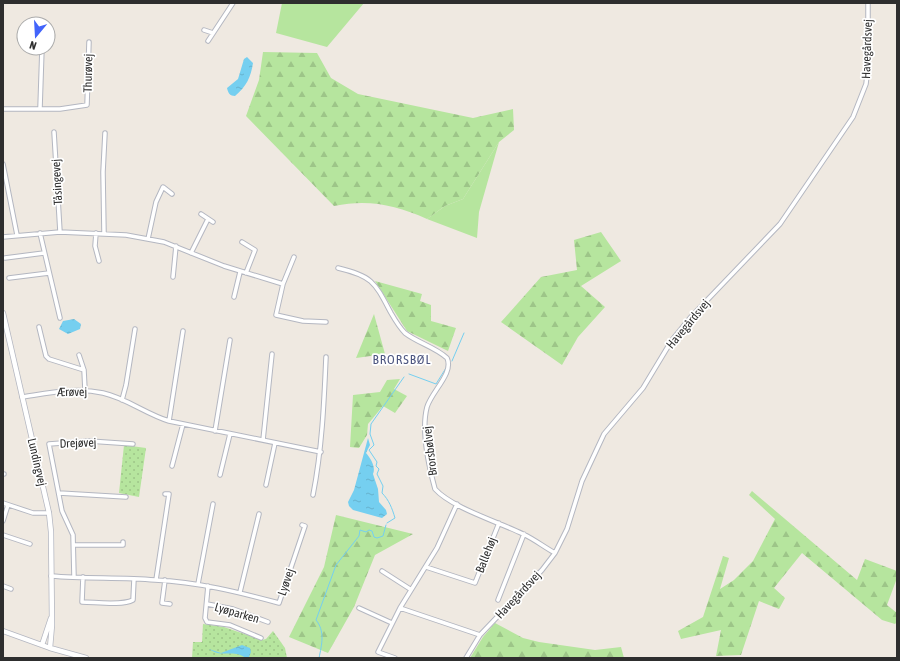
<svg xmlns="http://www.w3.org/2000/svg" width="900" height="661" font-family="'Asap Condensed',sans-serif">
<defs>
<pattern id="forest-firs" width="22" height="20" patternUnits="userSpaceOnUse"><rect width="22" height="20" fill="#b6e59e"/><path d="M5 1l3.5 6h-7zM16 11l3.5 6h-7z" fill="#9dc588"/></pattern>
<pattern id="park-dots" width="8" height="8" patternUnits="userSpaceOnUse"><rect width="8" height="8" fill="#b6e59e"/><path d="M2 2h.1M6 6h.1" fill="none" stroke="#9dc588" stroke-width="1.8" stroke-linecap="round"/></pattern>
<pattern id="water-ripples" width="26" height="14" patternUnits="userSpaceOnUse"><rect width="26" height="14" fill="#75cff0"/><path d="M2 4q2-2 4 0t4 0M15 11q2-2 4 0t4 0" fill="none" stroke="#66b2ce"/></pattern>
</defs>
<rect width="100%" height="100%" fill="#efe9e1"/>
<!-- grass -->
<path fill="#b6e59e" d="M282,3H364L327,47L276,33Z
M499,142L479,212L477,238L427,219L445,206L463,199Z"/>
<!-- forest -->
<path fill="url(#forest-firs)" d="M263,52L317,53L331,78L358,94L473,118L513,109L514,130L499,142L463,199L445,206L427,219C395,205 369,199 334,206L246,116L259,80Z
M601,232L621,261L581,286L605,307L578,337L562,365L501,322L541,277L577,270L574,240Z
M375,281L422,294L420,301L431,305V321L456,328L448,351L407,331Z
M374,314L385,354L356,358Z
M400,379L394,389L407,396L395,413L383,406L368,424L367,435L359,448L350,447L353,395L380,392L387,380Z
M752,491L857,580L865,559L897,571V578L887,605L897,613V622L895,624L882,620L802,553L774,588L785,598L779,609L759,601L741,655L716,656L721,630L681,639L678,631L703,617L723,556L729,558L720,589L734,580L753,561L775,519L749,495Z
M336,515L413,534L375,555L354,607L328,653L289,637L324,567Z
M495,623L523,638L539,642L595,650L621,647L624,658H470L483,637Z"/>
<!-- park -->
<path fill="url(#park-dots)" d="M124,445L146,448L139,497L119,493Z
M203,624L224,627L262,640L266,639L273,631L285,648L287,658H192L193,642H202Z"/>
<!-- water -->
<path fill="url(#water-ripples)" d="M247,57L253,63C251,77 246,87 235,96C230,96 228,93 227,88L238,79L244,59Z
M74,319L81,324L80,329L68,334L59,329L63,321Z
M368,438L370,445L366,453C371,459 376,467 373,474L378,489L379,502L386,510L387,514L382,518L353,510L349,506L348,502L354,490Z
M242,645L250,648L251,652L249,657L246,658C232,648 223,659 209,649L221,653Z"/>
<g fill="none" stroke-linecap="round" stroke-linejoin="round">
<!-- stream -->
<path stroke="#75cff0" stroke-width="1" d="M452,361L464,333
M409,374L436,384L446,368
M387,523L395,518C392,508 389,500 382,493L383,486L377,474L379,469L376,466L377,462L369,450L374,445L370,434L371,424L404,377
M319,658C322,644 325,631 316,620L336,565L359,536L360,530L366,532L369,530L372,531L374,537L377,538L383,536L386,525"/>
<!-- minor casing -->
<g stroke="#b4b7c1" stroke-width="5.5">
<path id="minor" d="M204,30L213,33
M208,41L233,3
M40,108L42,48
M3,109H60L87,105L89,42
M54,132L60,232
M3,164L17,235
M201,214L213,222
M40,233L60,318
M96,233L95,246L99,261
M104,233L103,172L105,133
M3,237L60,232L126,235L164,242L224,266L283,284
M148,239L156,202L163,187L172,194
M242,242L255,250L246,273
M191,253L208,219
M294,257L283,284L276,315L303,321L326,322
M5,258L44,253
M338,268C373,276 375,283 391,313C395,320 399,327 405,333C418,343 435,347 447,358C454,373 432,391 427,407C421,430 429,467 435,489C452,508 499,522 523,534C534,539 544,547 555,553
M173,277L176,246
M9,278L49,273
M234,297L240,272
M39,327L46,356L49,359L84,370
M79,355L84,370L85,390
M22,397C49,393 76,387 103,393C126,398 146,414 169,421L321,452
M122,400L126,385L135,329
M169,421L183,331
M215,431L230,340
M263,440L272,354
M172,466L183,424
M3,474H4
M220,475L230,434
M266,485L275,443
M59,493L126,497
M313,495C322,449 324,404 326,357
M3,503L33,513H49
M3,521L8,505
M3,535L30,544
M74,545H123V542
M426,567L475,583L499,523
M382,571L410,589
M51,576C86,579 121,577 155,580C198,582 238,592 279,603L305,526L302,525
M74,577L73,535L62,511L49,444L89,441L133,444
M83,577L82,602C95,602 122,606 133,600L134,579
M156,580L169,494H165
M165,580L162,603L170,604
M198,584L213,504
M3,586L11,589
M208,586L205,618L207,622L230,625L261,638
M240,592L259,514
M498,600L524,534
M207,604L233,609L268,622
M359,608L392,623
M400,608L480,635
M395,658L378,652L400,608L437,548L457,504
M466,658L480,635L542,570L555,553L567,529L582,481L604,434L643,388L672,340L690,318L780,224L853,117L866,84L868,66V3"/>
</g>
<!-- tertiary casing -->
<g stroke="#b4b7c1" stroke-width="6">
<path id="tertiary" d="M3,313L49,513L51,532L52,625L50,648
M3,631L50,648L86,658
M42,645L51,618"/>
</g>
<!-- minor -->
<use href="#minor" stroke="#fff" stroke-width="3.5"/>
<!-- tertiary -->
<use href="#tertiary" stroke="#fff" stroke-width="4.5"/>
</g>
<g text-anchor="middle" stroke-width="3.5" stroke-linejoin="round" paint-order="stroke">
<!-- street labels -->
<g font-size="12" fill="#2e2e2e" stroke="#fff">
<text transform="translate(867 49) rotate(-88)" y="4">Havegårdsvej</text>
<text transform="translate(88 73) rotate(-89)" y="4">Thurøvej</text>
<text transform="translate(57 182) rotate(-93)" y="4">Tåsingevej</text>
<text transform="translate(688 324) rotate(-50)" y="4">Havegårdsvej</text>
<text transform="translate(72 392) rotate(-1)" y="4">Ærøvej</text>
<text transform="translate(78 443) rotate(-2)" y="4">Drejøvej</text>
<text transform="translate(430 451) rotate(-97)" y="4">Brorsbølvej</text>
<text transform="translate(37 462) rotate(77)" y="4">Lundingvej</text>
<text transform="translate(486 555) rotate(-69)" y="4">Ballehøj</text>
<text transform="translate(286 582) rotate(-71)" y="4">Lyøvej</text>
<text transform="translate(518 595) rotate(-47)" y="4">Havegårdsvej</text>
<text transform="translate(237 613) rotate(16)" y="4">Lyøparken</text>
</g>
<!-- neighbourhood labels -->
<g font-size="13" letter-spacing="1" fill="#4d5680" stroke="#fff">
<text x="402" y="364">BRORSBØL</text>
</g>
</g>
<!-- border -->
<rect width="900" height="661" fill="none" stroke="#2e2e2e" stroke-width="8"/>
<!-- north arrow -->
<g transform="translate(36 36) rotate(198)"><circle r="19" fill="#ffffff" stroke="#ababab"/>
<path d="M0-3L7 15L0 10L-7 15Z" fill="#4264fb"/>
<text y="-6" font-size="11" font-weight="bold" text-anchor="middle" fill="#2e2e2e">N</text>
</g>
</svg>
